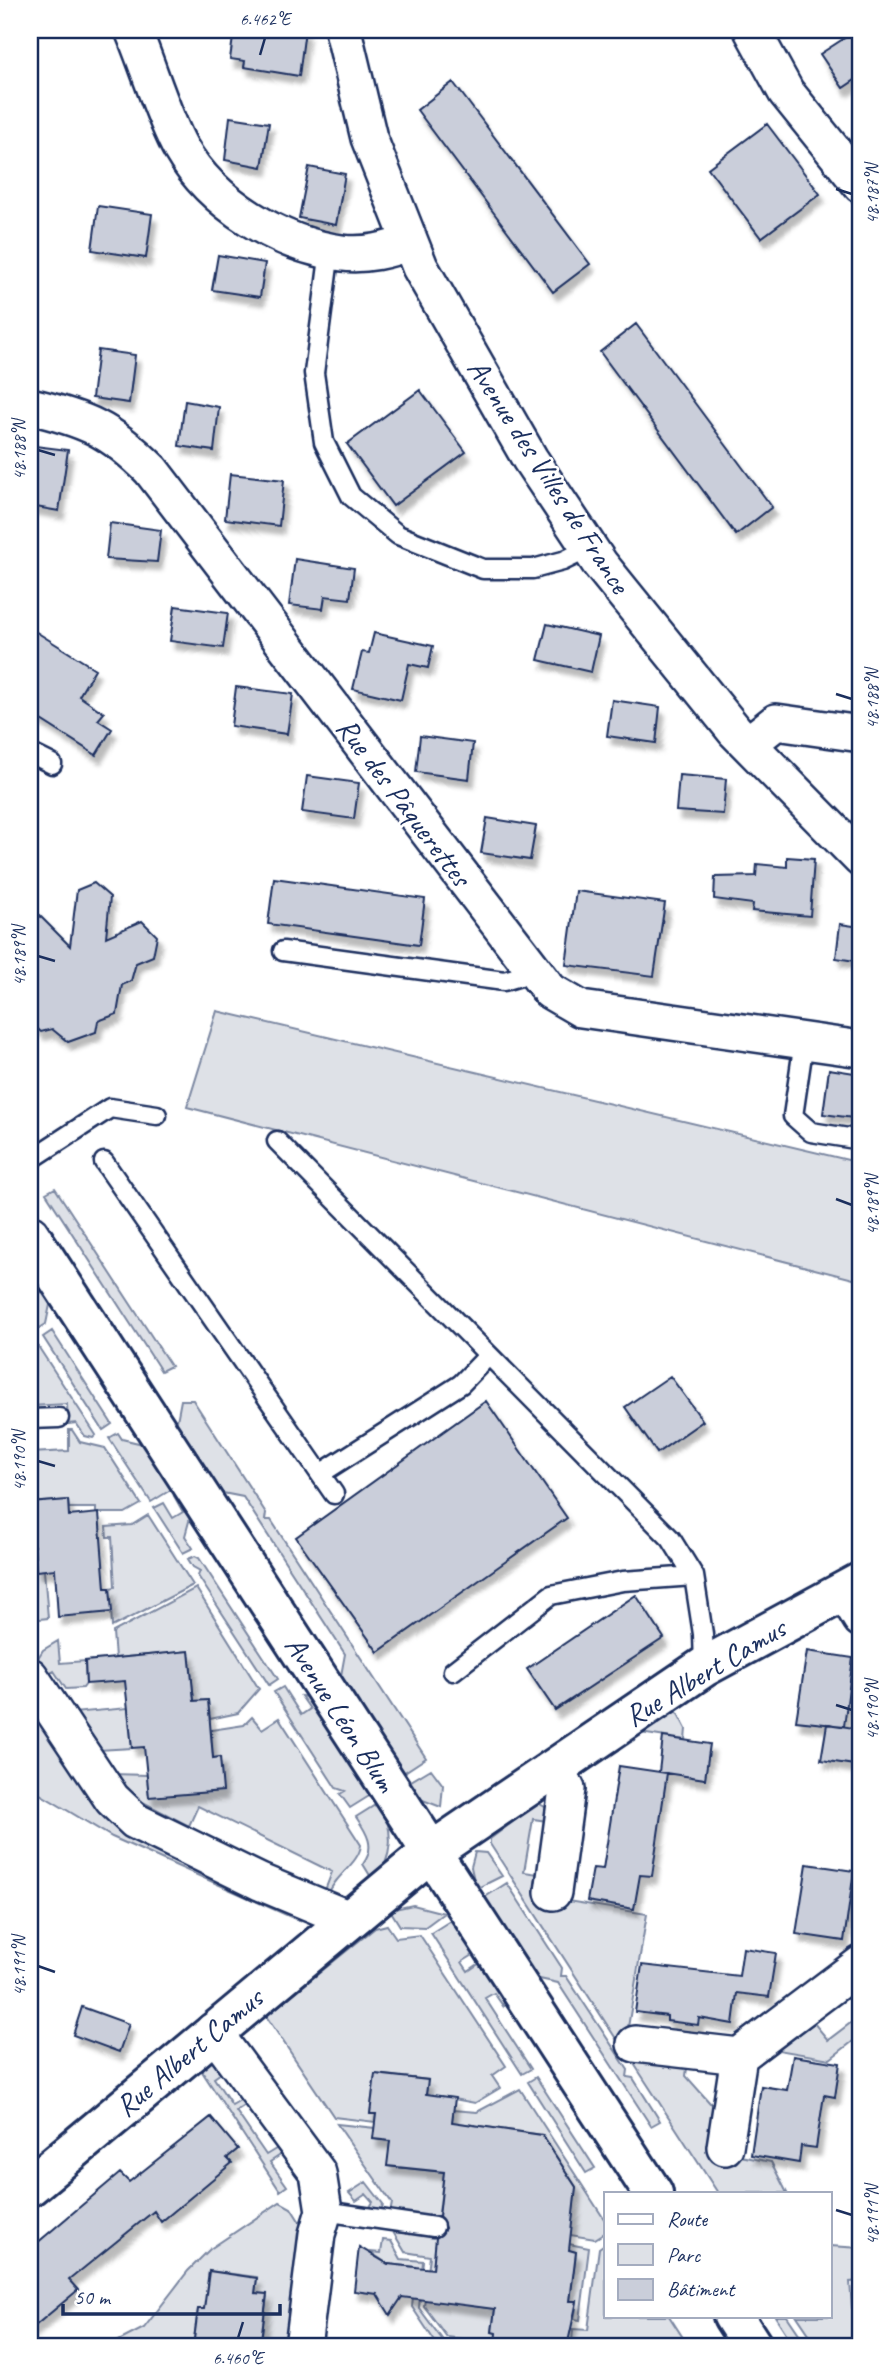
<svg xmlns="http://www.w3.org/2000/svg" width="891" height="2377" font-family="Caveat,sans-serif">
<defs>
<filter id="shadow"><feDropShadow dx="4.5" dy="8" stdDeviation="2" flood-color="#0004"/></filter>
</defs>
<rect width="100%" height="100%" fill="#fff"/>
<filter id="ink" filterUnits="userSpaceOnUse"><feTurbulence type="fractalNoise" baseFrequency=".0143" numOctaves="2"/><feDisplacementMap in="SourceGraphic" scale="14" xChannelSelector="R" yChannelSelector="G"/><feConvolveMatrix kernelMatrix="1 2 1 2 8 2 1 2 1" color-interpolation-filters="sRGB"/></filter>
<g filter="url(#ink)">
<!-- green -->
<path fill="#dee1e7" stroke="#7c88a2" stroke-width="2" d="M217,1011L861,1163V1281L187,1107Z
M55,1188L171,1366L161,1371L46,1193Z
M30,1260L51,1300L46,1324L38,1329L30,1316Z
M52,1331L112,1424L103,1430L43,1337Z
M30,1334L96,1435L93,1438L85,1436L76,1423L68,1424L67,1404L30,1406Z
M181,1400H193L266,1513L265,1520H271L426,1758L400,1775L340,1681L345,1654L243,1497L218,1492L176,1426Z
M69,1430H72L80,1442L105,1448L141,1504L125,1513H96V1508H69L68,1500L30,1503V1453L69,1451Z
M118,1433L122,1439L147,1445L177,1486L151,1502L109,1438Z
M180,1493L191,1514L185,1536L193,1548L183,1553L154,1508L164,1503L173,1518L183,1512L174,1496Z
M148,1515L193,1585L112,1627L110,1588L115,1587L112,1537H107L106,1527L132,1525Z
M195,1556L199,1558L278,1679L269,1685L198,1576L200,1571L193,1567L188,1559Z
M44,1570L48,1618L30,1620V1571Z
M196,1588L259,1689L238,1713L210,1719L208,1700L194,1701L189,1651L115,1658L113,1632Z
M58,1641L60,1663L85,1661L86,1684L83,1688L66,1689L54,1671L47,1675L36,1661L43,1650Z
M283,1687L301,1715L310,1709L301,1696L309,1697L374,1793L350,1808L340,1794L345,1791L336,1788L274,1692Z
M30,1703L62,1750L299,1915L300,1921L112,1837L30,1788Z
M128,1708L132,1748L98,1750L72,1713Z
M676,1710L686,1729L685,1740L640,1733Z
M252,1717L262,1729L279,1718L361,1845C359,1864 334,1876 328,1895L324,1893L332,1872L198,1806L189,1826L135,1798L114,1774L147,1775L149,1797L213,1758L211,1730L244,1725Z
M431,1769L443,1785L441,1807L420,1799L406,1784Z
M380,1802C394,1831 394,1857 374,1882L363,1864C376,1847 367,1833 356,1817Z
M538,1803L550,1810L554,1822L533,1819L524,1872L546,1875L543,1897L647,1914L624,2051L490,1844V1839Z
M475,1852L486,1853L502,1876L476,1889L471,1867Z
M507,1883L562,1968L561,1976H566L628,2070L627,2077L633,2078L660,2121L651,2126L558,1983L535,1978L482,1899Z
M413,1905L444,1913L425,1927L400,1926L390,1910Z
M453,1919L478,1952L462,1962L468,1971L483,1961L505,1995L503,2006L494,1993L485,1998L531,2069L522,2074L431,1933Z
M387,1925L396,1938L420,1935L506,2066L492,2076L500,2088L475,2103L426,2094L428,2080L375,2074L370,2113L376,2114L375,2122L334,2117L266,2016L375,1928Z
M861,2015V2035L830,2059L778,2050L814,2023L828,2040Z
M627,2053L638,2059L687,2068L686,2076L710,2103L715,2104L709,2150L771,2162L787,2193H718Z
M218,2056L231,2066L214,2078L232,2105L250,2094L254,2099L236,2111L266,2155L284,2144L288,2150L270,2162L287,2186L280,2191L201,2070Z
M536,2077L595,2168L586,2173L528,2082Z
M520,2089L606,2222V2232L595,2239L570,2235L576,2187L542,2135L452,2122L453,2110L477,2112Z
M337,2124L375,2128L374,2139L390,2141L388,2166L444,2172L438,2221L390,2214L392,2203Z
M366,2182L383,2204L381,2213L368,2210L373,2202L366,2194L356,2201L349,2193Z
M280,2202L291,2208L301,2224L286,2346L261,2343L267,2295L255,2293L257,2277L210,2271L206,2309H198L193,2347H107L144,2328L188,2271L210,2249Z
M393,2232L437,2236L429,2300L495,2309L492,2332L497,2333L496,2343L447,2337L424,2306L430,2256L405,2252Z
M383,2240L391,2241L401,2259L423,2261L419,2308L445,2343L480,2347L438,2346L412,2307L416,2267L388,2264L370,2252L381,2253Z
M606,2243V2316H669L689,2347H580V2342H572L573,2329L588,2330L599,2248Z
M569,2244L589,2248L580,2320L574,2319L577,2302L570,2301L576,2252L568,2250Z
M830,2246L861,2248V2281L850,2282L852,2308L861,2307V2347H818L797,2316H830Z
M775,2316H787L808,2347H795Z"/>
<!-- building -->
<path fill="#caceda" stroke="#1b2f5e" stroke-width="2" filter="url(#shadow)" d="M234,30H305L299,76L244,67L245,61L230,59Z
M857,30H861V76L843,88L820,54Z
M453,82L590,264L553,292L417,110Z
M230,117L269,123L262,167L225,160Z
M767,124L820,194L761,238L708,168Z
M309,167L345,174L336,225L299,218Z
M98,206L152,214L146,258L92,250Z
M218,255L265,263L260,297L212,290Z
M636,324L772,507L736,535L600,352Z
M98,350L135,355L129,403L92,398Z
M420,390L466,452L393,506L347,444Z
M185,401L219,407L214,451L179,446Z
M35,446L68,450L59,511L30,506V479Z
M230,474L284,480L279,526L225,519Z
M110,523L161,530L157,562L106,559Z
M295,559L354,568L350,599L325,596L323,609L289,605Z
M175,606L228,613L223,648L170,641Z
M547,624L599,636L591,672L538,660Z
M30,628L95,669L79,696L104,713L98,720L112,729L96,755L30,713Z
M374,633L433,646L428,668L409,664L401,700L353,689L362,652L369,653Z
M236,687L293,694L287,734L231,726Z
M612,700L660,707L656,743L607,736Z
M420,736L473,743L469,779L416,772Z
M679,775L726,779L723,814L676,811Z
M307,776L359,783L354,819L302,812Z
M487,818L536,826L530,860L481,853Z
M787,857L814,859L810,916L752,911L753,904L714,899L715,877L756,876L757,864L787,867Z
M274,878L425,899L419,945L268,924Z
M94,883L110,897L106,937L142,921L157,936L153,956L136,963L131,981L122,985L117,1014L98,1021L96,1032L68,1042L52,1029L41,1032L30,1022V906L70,946L77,890Z
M576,891L665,903L654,976L566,965Z
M840,924L861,927V962L836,958Z
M829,1069L861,1074V1119L823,1114Z
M670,1376L703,1421L657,1453L625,1407Z
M486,1401L567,1518L378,1652L296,1537Z
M68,1500L69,1516L99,1513L105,1588H110L112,1612L58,1617L55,1569L36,1571L34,1546L30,1547V1503Z
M636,1595L664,1638L555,1710L527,1669Z
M189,1651L194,1701L208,1700L213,1758L220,1757L223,1791L149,1797L144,1747L132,1748L125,1681L86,1684L85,1661Z
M807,1651L853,1658L844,1726L796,1721Z
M827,1724L861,1729V1766L821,1760Z
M663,1737L710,1744L705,1779L659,1772Z
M619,1766L667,1773L652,1876L640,1875L634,1909L587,1901L593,1868L603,1869Z
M807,1864L854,1871L844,1941L796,1934Z
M743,1948L776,1953L769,1997L737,1993L733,2024L699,2018L698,2025L667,2021V2016L635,2012L642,1965L739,1976Z
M82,2007L129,2024L119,2052L73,2035Z
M793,2056L840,2063L835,2097L824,2095L816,2148L801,2146L799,2163L751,2155L761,2086L787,2090Z
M375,2074L428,2080L426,2094L455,2098L452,2122L542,2135L576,2187L569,2250L576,2252L570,2301H577L567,2347H495L496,2333L492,2332L495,2309L402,2297L390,2315L377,2294L354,2291L359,2247L388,2264L433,2269L436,2238L445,2228L439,2217L444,2172L387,2166L390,2141L373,2139L376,2114H370Z
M211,2117L238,2149L227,2158L232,2163L161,2222L154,2211L69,2280L78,2290L30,2330V2249L120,2173L129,2182Z
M209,2271L257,2278L255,2293L267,2294L260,2347H193L198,2309H204Z"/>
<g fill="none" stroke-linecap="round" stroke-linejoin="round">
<!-- lane casing -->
<g stroke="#1b2f5e" stroke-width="23">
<path id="lane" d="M330,250L314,373L324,442L351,496L398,535L483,569H533L563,561L590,548
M30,753L52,764
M283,951L504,981L534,972
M804,1041L793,1116L811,1132L861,1140
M277,1141L671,1539L694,1576L703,1634L704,1667
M30,1160L110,1108L157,1115
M104,1162L334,1494
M30,1419L59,1418
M320,1474L461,1384L488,1356
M453,1671L551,1595L623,1581L694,1576
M324,2211L434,2227"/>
</g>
<!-- street casing -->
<g stroke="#1b2f5e" stroke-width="40">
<path id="street" d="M133,30C148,65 163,117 181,149C212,203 280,245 342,253C366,256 388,250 410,242
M343,30L369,138L420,267L530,459L600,564L735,731L861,859
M752,30L786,92L861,185
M30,406C85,419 110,429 151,470L550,991L581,1009L861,1049
M748,744L776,722L861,734
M844,1591L861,1619
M30,1676L112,1799L135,1821L260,1882L349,1919
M553,1892L567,1789L554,1769
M213,2031L318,2173L324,2211L317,2234L303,2347
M635,2044L739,2056
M725,2147L739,2056L861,1964"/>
</g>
<!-- secondary casing -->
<g stroke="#1b2f5e" stroke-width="44">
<path id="secondary" d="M30,1235L653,2193
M30,2186L431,1852L704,1667L861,1582
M733,2316L753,2347"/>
</g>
<!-- lane -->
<use href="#lane" stroke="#fff" stroke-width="18"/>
<!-- street -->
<use href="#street" stroke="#fff" stroke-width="35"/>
<!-- secondary -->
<use href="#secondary" stroke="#fff" stroke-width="38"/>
</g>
</g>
<!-- ticks -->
<path fill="none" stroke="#1b2f5e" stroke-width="2.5" d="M260,55L265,38M836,189L852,194M38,450L55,455M836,694L852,699M38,956L55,961M836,1199L852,1205M38,1461L55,1466M836,1705L852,1710M38,1966L55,1972M836,2210L852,2215M238,2338L243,2322"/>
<g text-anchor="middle" stroke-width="5" stroke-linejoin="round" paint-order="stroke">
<!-- street labels -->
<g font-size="30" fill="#1b2f5e" stroke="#fff">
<text transform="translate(549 476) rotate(57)" y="10">Avenue des Villes de France</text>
<text transform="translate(404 802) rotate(53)" y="10">Rue des Pâquerettes</text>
<text transform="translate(705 1672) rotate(-31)" y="10">Rue Albert Camus</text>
<text transform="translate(341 1714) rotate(57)" y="10">Avenue Léon Blum</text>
<text transform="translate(189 2052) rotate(-40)" y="10">Rue Albert Camus</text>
</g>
</g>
<!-- margin -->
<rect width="891" height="2377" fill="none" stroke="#fff" stroke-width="77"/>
<!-- legend -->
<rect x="604" y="2192" width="228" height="126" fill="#ffffff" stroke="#a4acbf" stroke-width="2"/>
<rect x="618" y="2214" width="35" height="10" fill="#ffffff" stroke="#a4acbf" stroke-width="2"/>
<text x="667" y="2226" font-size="21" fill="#1b2f5e">Route</text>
<rect x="618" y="2244" width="35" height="21" fill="#dee1e7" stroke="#a4acbf" stroke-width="2"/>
<text x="667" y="2262" font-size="21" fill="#1b2f5e">Parc</text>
<rect x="618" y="2279" width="35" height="21" fill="#caceda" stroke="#a4acbf" stroke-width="2"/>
<text x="667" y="2296" font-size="21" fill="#1b2f5e">Bâtiment</text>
<!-- scale -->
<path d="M63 2304v10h217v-10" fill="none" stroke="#1b2f5e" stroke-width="3.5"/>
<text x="74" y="2304" font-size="21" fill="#1b2f5e" stroke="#ffffff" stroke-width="5" paint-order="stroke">50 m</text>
<rect x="38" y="38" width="814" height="2300" fill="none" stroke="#1b2f5e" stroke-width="2.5"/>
<g font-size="18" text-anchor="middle" fill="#1b2f5e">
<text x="265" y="25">6.462°E</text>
<text transform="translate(872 194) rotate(-90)" y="6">48.187°N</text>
<text transform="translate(19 450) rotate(-90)" y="6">48.188°N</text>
<text transform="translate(872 699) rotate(-90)" y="6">48.188°N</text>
<text transform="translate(19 956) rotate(-90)" y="6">48.189°N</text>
<text transform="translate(872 1205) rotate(-90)" y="6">48.189°N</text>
<text transform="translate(19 1461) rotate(-90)" y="6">48.190°N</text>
<text transform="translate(872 1710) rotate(-90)" y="6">48.190°N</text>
<text transform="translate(19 1966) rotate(-90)" y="6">48.191°N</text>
<text transform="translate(872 2215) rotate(-90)" y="6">48.191°N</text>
<text x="238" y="2364">6.460°E</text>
</g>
</svg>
